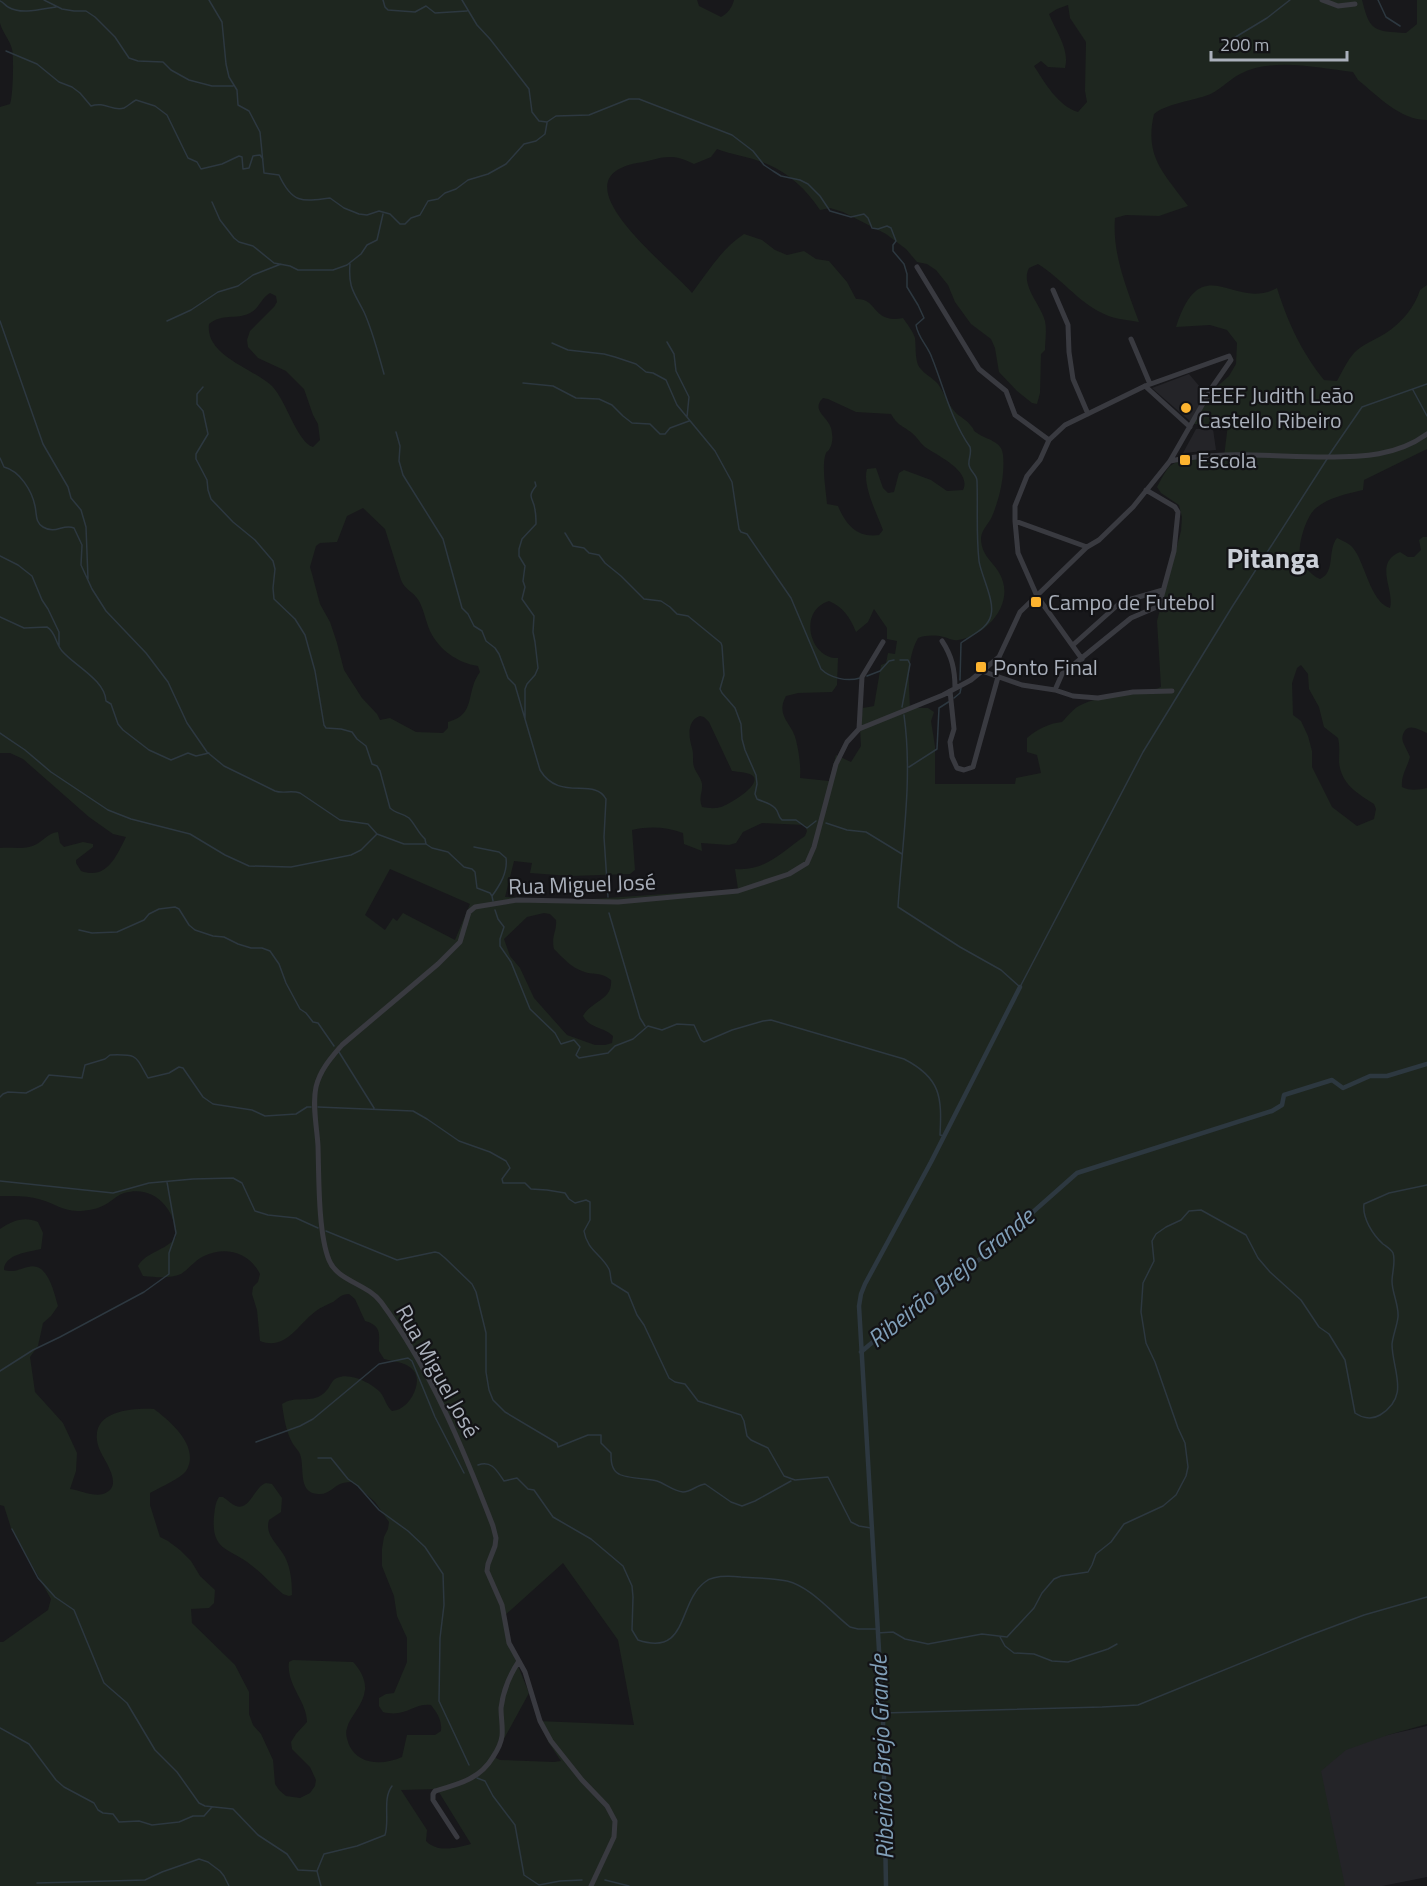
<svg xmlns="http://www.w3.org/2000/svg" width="1427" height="1886" font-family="'Titillium Web',sans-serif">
<rect width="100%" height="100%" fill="#18181b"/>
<!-- built -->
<path fill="#242428" d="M1189,374L1206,394L1191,422L1152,388Z
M1196,429H1213L1216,450L1183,453Z
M1427,1726V1877L1382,1886H1341L1317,1770L1343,1745Z"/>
<!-- green -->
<path fill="#1e261f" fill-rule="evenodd" d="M0,0H697L699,6L721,17C728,13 732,8 734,0H1362C1370,32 1374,31 1406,33L1417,24V0H1427V120C1400,120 1378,96 1358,80L1353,72C1318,68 1273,57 1240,74C1228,80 1219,92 1205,96C1190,101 1166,104 1154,114C1144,157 1164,173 1188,206L1159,216L1126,215L1115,218C1112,254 1127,289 1139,322C1127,320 1113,319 1102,313C1077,301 1061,278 1038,264L1029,268C1020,285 1041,305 1045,321C1047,331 1045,341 1045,350L1041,354L1040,393L1037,404L1032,403L1017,391L999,372L995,348L991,339L971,324L955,302L948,285L936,270L927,264L917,262L906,249L886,234L843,212L830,208L820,210C807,190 789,173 767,164C751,157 733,155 717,149L711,157L694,164C669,151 661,159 637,163C552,179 674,270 692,293C708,272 721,249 744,234L762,240L775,250L787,255L804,251L816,259L829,261L847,282L856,299C878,298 872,324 903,318C907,324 913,331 915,338C916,347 915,356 918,365C922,373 932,377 938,384C945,394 948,405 957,414C962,418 968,421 971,426C976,431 971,429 977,433C987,440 1002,441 1003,455C1005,474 1000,497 993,514C990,523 982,528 981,538C981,559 998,563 1003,582C1011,609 983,637 958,640C953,641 948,638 944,637C934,635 927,635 918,638C906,660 909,684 910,708H928L934,712L931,721L935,746V784H1015L1016,778L1041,773L1037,755L1027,752V738C1036,730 1049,723 1062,722C1068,716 1074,707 1083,704C1108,693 1136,698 1161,687L1157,621L1181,531L1182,517L1179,505L1161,493L1157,487C1161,480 1165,471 1170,466C1181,457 1210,458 1224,457L1228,424H1190L1211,392L1229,376L1236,364L1237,343L1227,330L1210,325L1176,327C1202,247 1233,312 1277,288C1288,323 1301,351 1324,380L1337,381C1342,372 1347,361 1354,353C1363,344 1375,340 1386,333C1401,323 1415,307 1420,290L1427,285V449L1364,480L1363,490C1346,494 1330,497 1316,508C1306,516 1298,544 1300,556C1301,564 1312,576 1320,579C1336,572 1327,550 1337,538C1343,541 1349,543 1353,548C1365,562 1370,602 1390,608C1395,590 1373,563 1400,552L1408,557H1414L1421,550L1419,540L1423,537H1427V733C1419,730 1409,723 1404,732C1402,736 1402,739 1403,742C1405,747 1408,752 1410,757C1407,768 1401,775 1402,787C1410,791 1418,790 1427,788V1724L1388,1735L1346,1750L1321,1771L1345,1886H0V1642H3L48,1610L51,1599L11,1528L4,1506L0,1505V1229C12,1221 24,1216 38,1222L43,1233L41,1249C29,1252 4,1254 4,1270C14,1273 19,1269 28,1267C48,1261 54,1293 58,1306L51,1316L43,1323L38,1346L30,1357L35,1392L63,1423L77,1453L76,1471L70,1489C80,1490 93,1497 103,1494C127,1486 101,1458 98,1445C89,1411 131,1408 154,1409C170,1421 201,1447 186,1471C181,1478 159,1488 150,1493V1505L160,1537L168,1541L180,1550L191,1561L200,1576L215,1590L214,1603L209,1608L191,1609L192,1623L235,1665L249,1692V1714L253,1725L261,1734L273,1760L275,1784L279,1790L286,1796L300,1798L310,1793L315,1786L316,1780L310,1767L292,1749L291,1742L296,1734L307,1722C307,1701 286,1685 289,1662L293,1660L353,1662C360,1669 366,1680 365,1690C363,1706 350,1716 347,1728C345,1734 347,1739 349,1745C359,1766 384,1765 402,1757L407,1735H435L441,1731C442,1721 438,1714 431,1705C413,1703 406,1718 383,1712L379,1706V1698L386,1694L394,1693L407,1662V1638L397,1616L394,1596L382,1566V1549L384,1537L388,1529L389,1522L375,1502L353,1482C350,1482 346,1482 343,1483C334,1485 330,1495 318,1494C296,1493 306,1464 299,1452C297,1449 295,1447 293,1444C286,1432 284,1418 282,1404C295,1396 305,1402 318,1397C331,1391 330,1380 337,1378C350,1372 371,1383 380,1392C385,1398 386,1406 392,1411C395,1410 399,1410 401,1408C412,1402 422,1382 414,1371C407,1362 395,1362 384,1359L379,1351C378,1337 384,1326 365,1321L355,1299L349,1294C341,1294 339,1298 333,1302C327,1305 321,1307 316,1311C298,1324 286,1351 260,1341L257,1310L252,1294L253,1287L258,1282L260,1274C249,1252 225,1246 204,1256C195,1260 189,1269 181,1274C170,1279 155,1277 143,1276L138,1266C147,1251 166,1251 176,1237C176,1209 154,1184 124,1193C118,1195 114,1199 108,1203C99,1209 88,1211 77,1211C62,1210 55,1204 42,1200C28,1195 14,1196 0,1196V848C10,847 20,849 29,847C41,845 46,833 58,832L60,843L64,847L83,842L93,844V847L76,860V863L81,871C107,880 116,857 126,837L113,834L89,817L23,759L10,753H0V107L10,104C13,96 14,57 12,49C10,40 2,32 0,23C0,16 0,7 0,0ZM1068,5L1070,18L1086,42L1085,91L1087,102L1078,112C1058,106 1045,83 1034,66L1041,61L1048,67L1065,68C1070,49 1056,32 1049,14L1057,9ZM270,293L276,296L277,302L274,307L250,331L247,340L248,347L258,358L286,371L304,389L313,415L318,424L320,440L313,447C297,442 286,400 272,386C253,368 205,356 209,324C222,313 236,320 250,313C259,309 261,298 270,293ZM823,398L828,399L856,412L891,414C898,426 902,425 912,433C917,437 920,443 925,447C938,456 972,471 963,490L947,491L931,480L904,470L899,473L894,492L888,493L883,488L876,468L867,469C862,485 877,514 883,530L879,535C857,538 846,525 838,506L827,504C826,490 822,469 825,456C827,449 827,454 830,448C832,445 833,438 832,434C832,417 809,412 823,398ZM363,508L385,529L401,580C405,590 414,592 419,601C424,610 426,622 430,631C439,650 458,663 478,666L480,672C465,692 477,714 448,722V728L443,733L416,732L390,718L380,720L377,714L362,698L344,670L337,643L330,622L320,604L312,574L310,567L316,546L320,543L337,542L347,516ZM829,601C843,607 850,617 856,632L868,622L874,609L887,628V639L897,641L895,654L888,653L886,663L881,665L874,706L863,708L860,727L861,746L851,762L836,755L829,781L800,778C801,766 799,753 796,740C792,723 775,716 786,696L798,693L832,692L837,685L838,658C810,659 797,611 829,601ZM1301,665L1308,674L1309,689L1319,707L1324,727L1338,738C1340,746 1339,753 1339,762C1341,784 1357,793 1374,804L1376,809L1374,819L1357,826L1332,807L1312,767V751L1308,736L1301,721L1293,715L1292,683L1297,668ZM700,716L704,717L709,722L732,771C738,772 750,772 754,777C759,787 729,804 721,807C714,809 709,808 702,807C698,796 703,793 702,784C701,777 696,773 694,767C692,761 694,754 692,748C689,738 686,721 700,716ZM762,823L805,825L807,831L805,836C783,851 765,872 735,869L738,889L577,900L505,897L514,861L532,863L530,873L571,876L630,874L635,870L632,830C651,826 665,827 683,833L684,844L702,851L701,843L729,845L736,843L743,832ZM390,869L470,904L455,940L403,913L397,921L393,918L385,930L365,915ZM544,913L550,914L556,920C557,932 551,935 554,949C563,958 571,967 582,971C594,976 600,971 611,980C613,1000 591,1001 583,1016C589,1028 604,1027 613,1036L612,1043L605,1045H595L567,1035L534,998L520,968L510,956L504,939L527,917ZM563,1563L618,1640L634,1725L538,1721L549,1743L561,1761L554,1762L500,1760L494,1757L529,1693L512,1651L504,1616ZM437,1789L471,1844C457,1848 437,1853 426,1841L427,1830L401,1790Z
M266,1483L272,1484L282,1498L281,1512L269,1520C264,1535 279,1545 285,1557C291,1569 292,1583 292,1595L289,1596L283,1594C272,1585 262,1573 251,1565C229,1547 211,1552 214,1516C215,1509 215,1503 219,1497H223C228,1500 231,1504 236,1506C250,1511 254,1487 266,1483Z"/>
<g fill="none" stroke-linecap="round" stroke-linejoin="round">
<!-- stream -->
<path stroke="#2d3840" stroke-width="1.5" d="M44,0L62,9L74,11H86L95,17L115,37L129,58L138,61L163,62L171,70L189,80L212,86H233
M209,0L222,22L226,64L229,77L237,90L238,105L249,111L260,132L264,173L279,175C292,203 301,202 330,198L344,208L359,214L367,215L379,211L390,214L400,224H405L411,218L420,215L428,201L438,199L445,193L456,189L468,180L488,174L506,164L524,144L536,141L545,134L547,123
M383,0L385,7L388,10L415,12L426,6L435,13L467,11
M462,0L477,25L490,39L529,89L532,112L539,121L547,122L556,116L589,115L629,99H639L732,135L753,151L764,165L773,171L781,176L800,180L808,184L820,196L830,211L851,217L864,214L868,218L872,228L878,229L887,226L891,228L896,241L893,245V251L904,264L907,274V287L918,305L924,318L916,325C918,338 928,346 932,358C944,388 951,420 970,447C972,454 968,459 969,465C970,472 977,474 977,481C978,508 976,534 979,561C981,575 995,601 991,615C988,629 971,635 961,643L960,680
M1378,0L1386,17L1400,26
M0,1C3,2 5,5 8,7C21,15 42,9 56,7
M1229,41L1267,18L1290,0
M6,51L37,64L59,82L72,87L80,93L91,106C105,101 113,112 124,108C128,106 132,102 136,100L155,106L167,115L188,158L197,162L201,169L222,164L239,156L242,157L243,169L249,168L253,156L260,155L263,159
M212,202L220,220L234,238L239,242L253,246L274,263L290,266L298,270H333L347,265L361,254L367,245L377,240L383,214
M350,264C348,288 354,292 364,312C373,332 378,353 384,374
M0,321L43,444L68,487L71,498L81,510L86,527L88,579
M167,321L191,310L218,292L238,286L253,275L281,264
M667,342L674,354L676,371L689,397L687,417
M552,343L568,350L604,354L615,357L636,364L646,372L653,373L666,380L677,405L715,451L732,482L739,529L741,532L747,534L791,598L821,669C830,678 847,682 860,678
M523,383L553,386L576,398L599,399L612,405L623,416L632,423L650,424L660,434H665L670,428L689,421
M203,387L197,394V404L203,411L208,434L196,454V459L207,480L208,490L211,499L233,522L255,540L273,561L275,569L273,588L274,599L295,619L305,635L315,671L324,725L326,728L341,729L352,732L357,739L366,746L372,764L377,766L380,771L390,808C396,814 403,813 409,818C415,824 418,833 425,839L426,844L432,848L448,852L464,867L472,869L475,872L477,888L490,893L492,896
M1413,390L1427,416
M396,432L400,446L399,461L403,475L443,539L462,608L468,614L474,626L482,631L486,641L495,648L499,654L508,678L515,685L540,770C559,802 594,777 606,799L604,837L608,897
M1329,455L1362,407L1427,384
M0,458L4,467C20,471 32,491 35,506C37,515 35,522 43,527C56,535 63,523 74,528L82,545L81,565L92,589L106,611L146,653L168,682L187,723L207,752L224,766L275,791C283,794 291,790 300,793L340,820L368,824L377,834L404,844H426
M565,533L573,546L584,548L589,553L599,555L605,563L621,576L644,599L661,601L670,607L677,614L688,616L721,643L722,646L724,675L720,689L722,693L735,708L741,724L742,739L745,750L756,775L757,784L755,794L757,799C763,802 770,803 775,808C780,813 777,816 782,820H796L807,828L816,821
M0,556L18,565L32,576L42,600L48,609L59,632V646
M0,617L24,628L47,627C56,632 55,643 62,651C75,666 105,680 106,701L111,704L118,724L123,730L149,750L171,760L188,753L196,756L209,753
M900,660H908L910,664L902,707
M867,676L880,671L889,661L894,660
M954,698L960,693L961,688
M904,715C913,780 902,843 898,907L960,947L1001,970L1020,987L1143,752L1232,607L1327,459
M525,719V689L527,684L535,675L538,668L535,642L533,632L534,616L522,599L525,587L523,581L525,566L519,556V549L522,539L536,524C536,519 536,515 535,510C534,498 526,498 536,486L535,482
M0,733L25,750L51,772L108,810L131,819L190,834L225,855L249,866L291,867L351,855L361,850L377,834
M909,767L937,749L939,708L950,701
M826,823L847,830L866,832L902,854
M474,847L499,852L506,858C508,872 500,885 492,896L493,901
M495,910L498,919L504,927L500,939V946L511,962L530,1009L555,1033L561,1044L574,1040L580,1047L576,1055L579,1058L608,1053L615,1046L633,1039L648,1026L662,1030L677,1024L694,1025L701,1040L704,1042L732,1030L763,1021L771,1020L904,1059C941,1078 942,1097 940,1135L944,1136
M609,913L640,1018L645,1026
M79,930L92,933L117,932L144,920L149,914L159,909L175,907L179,909L189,925L195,930L213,936L224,937L238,944L251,948H262L270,951L279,964L286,983L300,1009L306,1013L313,1022L318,1023L334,1046
M339,1052L374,1108
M0,1097L3,1094L8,1092L26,1093L42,1085L49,1075L82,1078L85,1065L105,1059L110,1055C138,1054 135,1055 148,1078L169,1073L179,1067L183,1068L203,1097L213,1104L252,1110L265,1116L296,1114L307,1107H311
M318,1107L413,1111L427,1119L459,1141L490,1152L506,1161L510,1168L502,1179L503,1183H525L531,1189L547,1190L565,1193L569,1199L575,1203L586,1200L590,1202V1220L584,1231C587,1250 601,1254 609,1269C611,1273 610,1279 612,1283L628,1293L637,1315L644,1325L669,1378L675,1382L685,1384L698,1401L741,1415L744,1421L747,1436L751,1440L768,1448L784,1476L795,1480L828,1477L851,1522L859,1526L871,1528
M0,1181L113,1193L149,1183L193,1179L233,1178L242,1183L255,1211L268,1215L296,1218L318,1228
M326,1231L397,1260L435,1252L439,1253L445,1258L472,1284L476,1292L486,1333V1372L489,1390L493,1400L505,1412L557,1443L558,1447L588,1435H601V1443L611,1453C611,1460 611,1470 619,1474C625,1478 648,1479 657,1481C666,1484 673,1491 683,1492C691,1492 697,1485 705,1484L731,1502L742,1506L755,1501L791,1481
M0,1371L33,1350L60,1337L144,1292L169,1274V1253L176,1233L167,1182
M256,1442L300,1426L313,1419L379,1364L408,1358L412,1361L435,1417L464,1473
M318,1458H331L348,1479L358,1486L379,1510L408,1531L425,1547L443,1574L444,1605L440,1638L439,1701L469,1765
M478,1465C492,1460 497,1471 504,1481L517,1478L528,1489L534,1490L553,1517L591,1539L623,1566L632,1586L633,1597L632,1630L638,1640C689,1657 677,1603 705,1582C713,1575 731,1576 741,1577C756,1578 772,1578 787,1581C811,1587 831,1612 850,1627L858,1629H877
M12,1529L38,1578L55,1597L74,1610L104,1683L127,1703L155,1750L177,1772L199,1803L205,1806L233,1809L258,1835L287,1854L298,1870L317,1871
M877,1633L893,1632L905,1639L928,1644L982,1634L1007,1637L1034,1608L1042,1593L1054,1579L1061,1576L1088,1572L1092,1565L1096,1554L1111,1542L1124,1524L1163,1506L1176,1495L1186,1476L1188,1467L1185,1443L1178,1428L1155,1362L1146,1343L1141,1312L1143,1283L1154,1261L1152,1241L1156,1234L1166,1227L1181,1220L1189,1211L1201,1210L1246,1235L1258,1258L1270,1272L1301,1300L1319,1327L1329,1334L1345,1360L1355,1413C1362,1418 1372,1420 1380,1415C1411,1396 1392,1370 1392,1344C1393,1335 1397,1326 1398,1317C1399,1305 1392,1293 1392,1281C1392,1273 1396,1261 1393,1253C1391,1249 1387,1247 1383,1244C1373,1235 1362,1218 1364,1204L1389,1193L1427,1185
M1000,1637L1005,1646L1014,1653L1034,1654L1052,1661L1068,1662L1108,1649L1117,1644
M883,1713L1102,1707L1138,1705L1305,1637L1364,1615L1427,1597
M0,1728L29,1744L56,1780L64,1787L94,1803L98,1810L103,1813L113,1814L119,1822L139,1821L152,1825L179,1822L193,1816H204L212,1807
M477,1778L485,1781L493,1796L515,1825L524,1875L539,1885L560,1881L582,1880
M605,1880L629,1886
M37,1883L145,1880L162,1872L199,1859L208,1862L220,1871L224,1876L229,1886
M321,1886L317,1871L324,1854L357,1846L385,1835C390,1820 382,1799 392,1786"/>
<!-- canal -->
<path stroke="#2d3840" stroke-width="4.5" d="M861,1352L901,1318L980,1259L1077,1173L1272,1111L1282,1105L1284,1095L1332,1080L1343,1088L1370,1076H1387L1427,1064
M886,1886L883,1719L859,1306L861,1294L865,1284L931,1162L1020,987"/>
<!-- minor -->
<path stroke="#393a40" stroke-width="5" d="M1322,0L1338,6L1355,4
M917,267L979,369L1006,391L1015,415L1049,440
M1053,290L1068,325L1069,352L1073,379L1088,414
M1131,339L1150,384
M1145,386L1190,427
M1170,461C1220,450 1275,457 1326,457C1362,457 1397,456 1427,434
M1015,521L1087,547
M942,641C952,656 955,670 955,688
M1073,645L1121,602L1163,590
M982,671L1022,685L1055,690L1073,696L1098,698L1133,692L1172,691
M1055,690L1062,674L1131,618L1159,606L1174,551L1178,512L1175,507L1146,490
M950,691L954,729L950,742L952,757L957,768L964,770L973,767L998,677
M859,729L862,677L883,642
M457,1837L433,1800V1794L435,1791C459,1784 480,1779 493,1757C497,1751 501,1744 502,1736C503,1727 501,1718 501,1708C503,1691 509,1676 519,1661
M591,1886L614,1837L615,1821L607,1806L582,1780L551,1741L540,1721L525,1672L509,1643L502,1605L487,1571L488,1564L495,1546L496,1538L493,1526C463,1448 431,1370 381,1302C368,1284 337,1281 329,1260C318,1233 319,1176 318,1146C317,1127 312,1106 316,1087C320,1070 331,1058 342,1045L438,964L460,942L469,912L475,907L517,900L618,902L738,891L789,874L807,863L814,847L836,764L847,742L859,729L943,695L971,680L999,657L1020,612L1087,547L1099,540L1133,507L1170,461L1213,386L1231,360L1229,356L1145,386L1065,425L1049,440L1040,460L1027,476L1015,506V521L1018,553L1037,596L1082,659"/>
</g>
<!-- markers -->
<g fill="#fcb32f" stroke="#131316" stroke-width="2">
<circle cx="1186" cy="408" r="6"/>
<rect x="1179" y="454" width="12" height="12" rx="3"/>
<rect x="1030" y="596" width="12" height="12" rx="3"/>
<rect x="975" y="661" width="12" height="12" rx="3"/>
</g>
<g text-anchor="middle" stroke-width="4.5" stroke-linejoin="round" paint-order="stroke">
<!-- poi labels -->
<g font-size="22" fill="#aab0bb" stroke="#131316" text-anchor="start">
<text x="1198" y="403">EEEF Judith Leão<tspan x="1198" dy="25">Castello Ribeiro</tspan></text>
<text x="1197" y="468">Escola</text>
<text x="1048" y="610">Campo de Futebol</text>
<text x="993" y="675">Ponto Final</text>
</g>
<!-- street labels -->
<g font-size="22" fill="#aab0bb" stroke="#131316">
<text transform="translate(582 884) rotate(-2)" y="8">Rua Miguel José</text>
<text transform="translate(438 1371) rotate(61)" y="8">Rua Miguel José</text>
</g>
<!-- water labels -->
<g font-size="24" font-style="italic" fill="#809fb8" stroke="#131316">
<text transform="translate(951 1278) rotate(-39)" y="8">Ribeirão Brejo Grande</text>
<text transform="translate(882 1757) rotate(-92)" y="8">Ribeirão Brejo Grande</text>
</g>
<!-- district labels -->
<g font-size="28" font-weight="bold" fill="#cbcfd7" stroke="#131316">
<text x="1273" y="568">Pitanga</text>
</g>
</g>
<!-- scale -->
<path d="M1211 51v9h136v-9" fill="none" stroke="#aab0bb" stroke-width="3"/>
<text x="1220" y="51" font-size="18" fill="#aab0bb" stroke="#131316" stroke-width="4.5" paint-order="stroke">200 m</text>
</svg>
